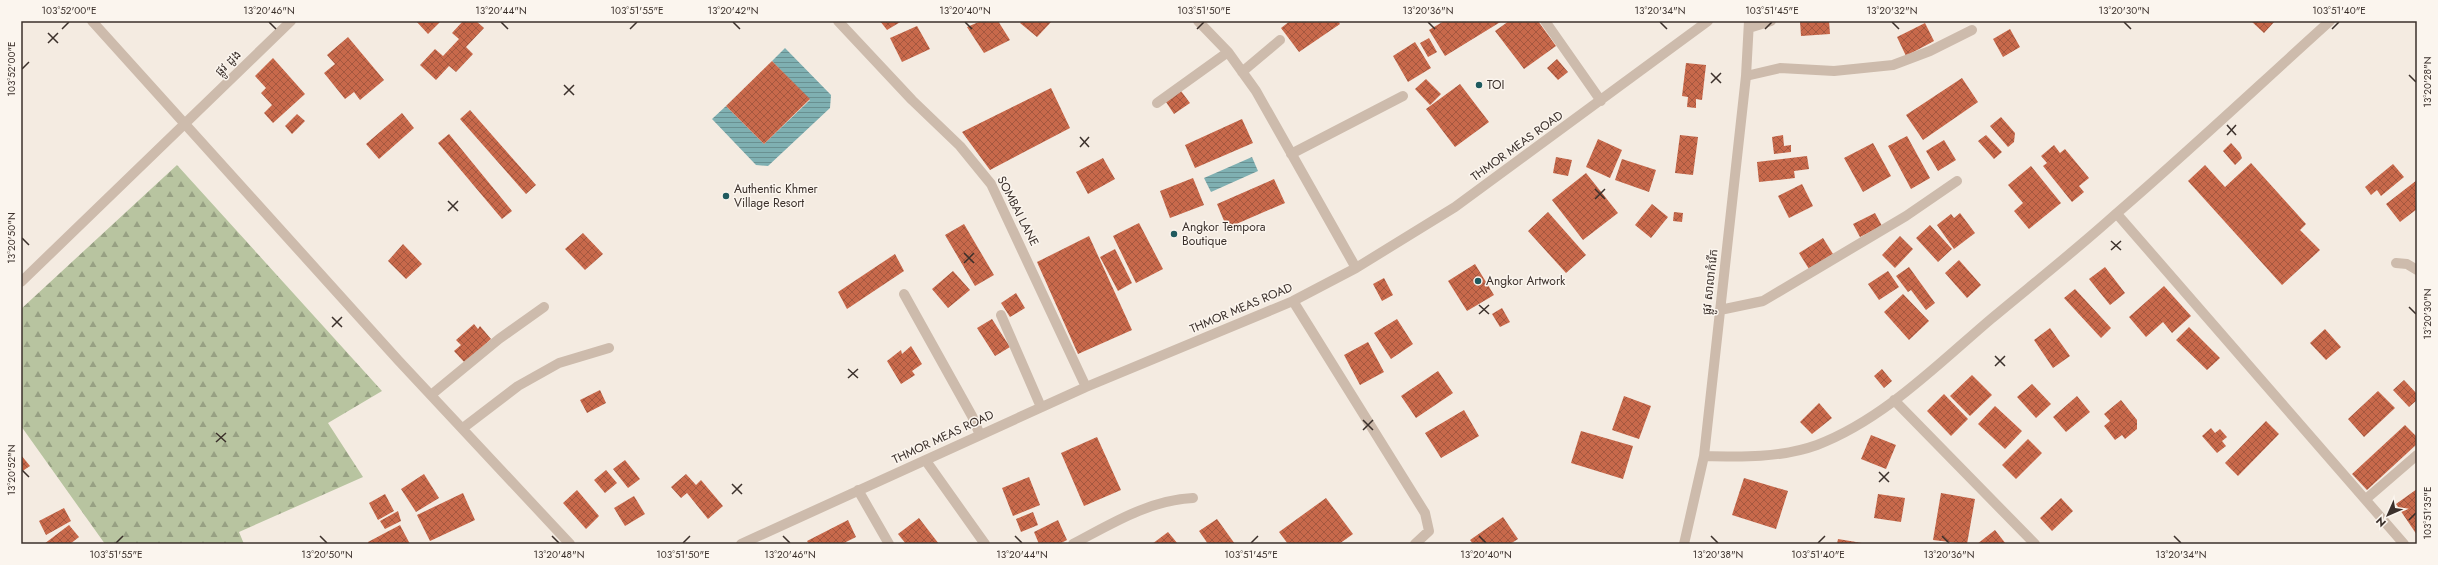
<svg xmlns="http://www.w3.org/2000/svg" width="2438" height="565" font-family="Jost,'Noto Sans Khmer',sans-serif">
<defs>
<pattern id="forest-firs" width="22" height="20" patternUnits="userSpaceOnUse"><rect width="22" height="20" fill="#b8c4a0"/><path d="M5 1l3.5 6h-7zM16 11l3.5 6h-7z" fill="#97a083"/></pattern>
<pattern id="water-rules" width="6" height="5" patternUnits="userSpaceOnUse"><rect width="6" height="5" fill="#7fb0b2"/><path d="M0 2.5h6" fill="none" stroke="#699091"/></pattern>
<pattern id="building-cross-hatch" width="8" height="8" patternUnits="userSpaceOnUse"><rect width="8" height="8" fill="#c8694b"/><path d="M0 0l8 8M0 8l8-8" fill="none" stroke="#a4573f"/></pattern>
</defs>
<rect width="100%" height="100%" fill="#f4ebe1"/>
<!-- forest -->
<path fill="url(#forest-firs)" d="M177,165L382,391L328,423L363,477L239,532L244,544H105L21,426V309Z"/>
<!-- water -->
<path fill="url(#water-rules)" d="M785,48L831,95L830,108L768,166L756,165L712,119L726,106L764,144L810,100L772,61Z
M1252,157L1258,171L1211,192L1204,178Z"/>
<!-- building -->
<path fill="url(#building-cross-hatch)" d="M416,21H441L428,34Z
M463,21H476L484,28L466,47L473,54L456,72L449,66L436,80L420,65L435,49L443,56L459,39L452,33Z
M880,21H902L887,30Z
M981,21H998L1010,40L984,53L967,27Z
M1022,21H1052L1037,37L1020,23Z
M1290,21H1338L1340,24L1299,52L1281,28Z
M1444,21H1502L1445,56L1429,30Z
M1509,21H1538L1556,46L1524,69L1495,31Z
M1800,21H1829L1830,34L1801,36Z
M2251,21H2275L2264,33Z
M1925,23L1934,41L1906,56L1897,37Z
M917,26L930,49L902,62L890,38Z
M2010,29L2020,47L2003,57L1993,39Z
M348,37L384,80L360,100L354,92L345,99L324,73L335,64L327,55Z
M1429,38L1437,52L1428,57L1420,43Z
M1415,42L1431,68L1408,82L1393,56Z
M273,58L305,94L273,123L264,113L272,105L261,93L266,88L255,76Z
M1557,59L1568,72L1558,80L1547,68Z
M772,61L810,99L764,144L726,106Z
M1686,63L1706,65L1702,100L1696,99V108L1687,107L1688,97L1682,96Z
M1962,78L1978,102L1923,140L1906,115Z
M1426,79L1441,94L1430,105L1415,89Z
M1460,84L1489,122L1455,147L1426,109Z
M1051,88L1070,128L990,170L962,132Z
M1181,91L1190,103L1174,114L1166,102Z
M470,110L536,185L526,194L460,119Z
M402,113L414,128L379,159L366,144Z
M297,114L305,121L292,134L285,126Z
M2001,117L2015,133L2014,142L2008,147L1990,126Z
M1242,119L1253,143L1195,168L1185,145Z
M449,134L512,211L502,219L438,143Z
M1680,135L1698,137L1693,175L1675,173Z
M1783,135L1784,146L1791,145V152L1774,154L1772,137Z
M1986,135L2002,152L1994,159L1978,141Z
M1907,136L1930,178L1911,189L1888,146Z
M1598,139L1622,150L1610,178L1586,167Z
M1944,140L1956,160L1938,171L1926,151Z
M1873,143L1891,176L1863,192L1844,158Z
M2231,143L2240,153L2242,158L2235,165L2223,151Z
M2054,145L2060,153L2065,149L2089,178L2079,186L2084,192L2072,202L2043,166L2047,163L2041,156Z
M1807,156L1809,169L1794,171L1795,178L1759,182L1757,162Z
M1556,157L1572,160L1568,176L1553,173Z
M1103,158L1115,179L1088,194L1076,172Z
M1622,159L1656,170L1649,192L1615,180Z
M2251,163L2306,224L2300,230L2320,250L2282,285L2188,181L2205,165L2225,187Z
M2393,164L2404,177L2381,196L2377,190L2371,195L2365,187Z
M2031,166L2061,203L2029,229L2014,211L2023,203L2008,185Z
M1586,173L1618,213L1583,240L1552,200Z
M1193,178L1204,205L1170,218L1160,191Z
M1274,179L1285,203L1227,228L1217,204Z
M2417,180V209L2400,222L2386,204Z
M1802,184L1813,206L1789,218L1778,196Z
M1652,204L1668,217L1651,238L1635,225Z
M1548,212L1586,255L1566,273L1528,231Z
M1674,212L1683,213L1682,222L1673,221Z
M1875,213L1882,226L1860,237L1853,224Z
M1960,213L1975,233L1954,249L1937,225L1951,214L1954,218Z
M1139,223L1163,269L1136,283L1113,236Z
M964,224L994,275L975,286L945,235Z
M1930,225L1952,249L1938,262L1916,238Z
M583,233L603,254L585,270L565,249Z
M1089,236L1132,330L1078,354L1037,262Z
M1900,236L1913,249L1895,268L1882,255Z
M1823,238L1833,254L1809,269L1799,253Z
M403,244L422,264L406,279L388,261Z
M1115,249L1132,283L1118,291L1100,257Z
M895,254L904,271L847,309L838,292Z
M1959,260L1981,285L1967,298L1945,273Z
M1475,264L1494,295L1467,311L1448,281Z
M1909,267L1935,303L1926,310L1911,290L1908,292L1896,276Z
M2105,267L2125,293L2110,305L2089,279Z
M953,271L970,290L948,308L932,289Z
M1888,271L1899,287L1879,300L1868,284Z
M1384,278L1393,295L1382,301L1373,284Z
M2164,286L2191,316L2172,333L2163,322L2146,337L2129,317Z
M2075,289L2111,328L2101,338L2064,298Z
M1016,293L1025,308L1010,317L1001,303Z
M1903,294L1929,321L1909,340L1884,312Z
M1502,308L1510,322L1500,327L1492,314Z
M992,319L1010,347L995,356L977,328Z
M1397,319L1413,344L1391,359L1374,333Z
M474,324L478,329L480,326L491,339L465,363L454,351L461,345L456,340Z
M2189,327L2220,358L2207,370L2176,340Z
M2050,328L2070,356L2053,368L2034,340Z
M2325,329L2341,347L2326,360L2310,343Z
M1368,342L1384,372L1360,385L1344,355Z
M911,346L922,364L912,371L915,375L901,384L887,361L901,350L902,354Z
M1882,369L1892,381L1884,388L1874,376Z
M1438,371L1453,393L1416,418L1401,396Z
M1972,375L1992,395L1970,416L1950,396Z
M2404,380L2417,394V400L2409,407L2393,390Z
M2032,384L2051,404L2036,418L2017,397Z
M600,390L606,403L587,413L580,400Z
M2378,391L2395,408L2364,437L2348,419Z
M1944,394L1968,419L1951,436L1927,411Z
M1624,396L1651,406L1639,439L1612,430Z
M2077,396L2090,412L2066,432L2053,417Z
M2121,400L2137,420V429L2125,439L2122,435L2115,440L2104,426L2110,421L2104,414Z
M1819,403L1832,418L1812,434L1800,422Z
M1995,406L2022,431L2005,449L1978,424Z
M1464,410L1479,436L1441,458L1425,433Z
M2266,421L2279,434L2238,476L2225,463Z
M2405,425L2417,437V444L2367,490L2352,474Z
M2211,428L2215,433L2220,429L2227,437L2222,441L2226,446L2217,453L2202,436Z
M1581,431L1633,446L1623,479L1571,463Z
M1871,435L1896,445L1886,469L1861,459Z
M1097,437L1121,490L1084,506L1061,453Z
M2028,439L2042,453L2016,479L2002,465Z
M21,455L30,466L21,472Z
M625,460L640,479L628,488L613,469Z
M606,470L617,483L605,493L594,480Z
M424,474L439,498L416,512L401,489Z
M686,474L696,485L701,480L723,506L708,519L687,493L681,498L671,487Z
M1029,477L1040,505L1013,516L1002,488Z
M1744,478L1788,491L1776,529L1732,515Z
M2417,489V535L2396,504Z
M577,490L599,516L586,529L563,503Z
M463,493L475,520L430,541L417,515Z
M1941,493L1975,499L1967,544L1933,540Z
M385,494L394,511L378,520L369,503Z
M1878,494L1905,498L1901,522L1874,518Z
M634,496L645,514L625,526L614,508Z
M1326,498L1353,534L1339,544H1288L1279,532Z
M2061,498L2073,511L2052,531L2040,518Z
M64,508L71,521L46,535L39,521Z
M398,511L401,521L385,529L380,521Z
M1033,512L1038,525L1021,532L1016,519Z
M1503,517L1518,539L1510,544H1473L1470,540Z
M919,518L939,544H906L898,534Z
M1217,519L1235,544H1208L1199,531Z
M848,520L856,537L842,544H809L807,541Z
M1058,520L1067,540L1059,544H1039L1034,532Z
M69,525L79,537L70,544H44Z
M400,525L410,544H368V542Z
M1995,530L2006,544H1977Z
M1168,532L1178,544H1152Z
M1838,539L1862,543V544H1837Z"/>
<g fill="none" stroke-linecap="round" stroke-linejoin="round">
<!-- minor -->
<path stroke="#cdbbac" stroke-width="10" d="M92,21L398,360L570,544
M838,21L912,100L960,146L991,184L1086,387
M1198,21L1228,52L1256,91L1356,268
M1545,21L1601,101
M1749,28L1771,21
M1242,72L1280,40
M1746,76L1780,68L1834,71L1893,65L1930,51L1972,30
M1157,103L1228,52
M1291,154L1403,96
M2117,214L2404,544
M2396,263L2407,264L2417,270
M21,282L291,21
M904,294L972,416L980,435
M1293,301L1425,513L1429,531L1415,544
M1720,310L1763,301L1906,216L1957,181
M1001,315L1041,407
M431,395L499,339L544,307
M1894,400L2035,544
M463,428L518,386L559,363L609,348
M1704,456C1741,457 1781,458 1817,445C1883,420 1938,364 1991,319C2033,284 2076,250 2117,213C2189,151 2259,85 2330,21
M926,461L985,544
M858,490L889,544
M2366,499L2417,455
M741,544L1086,387L1293,301L1356,268L1455,207L1708,21
M1073,544C1111,524 1149,500 1193,498
M1684,544L1704,456L1746,76L1749,21"/>
</g>
<!-- ticks -->
<path fill="none" stroke="#3b302b" stroke-width="1.5" d="M269,22L276,29M501,22L508,29M733,22L740,29M965,22L972,29M1428,22L1435,29M1660,22L1667,29M1892,22L1899,29M2124,22L2131,29M62,29L69,22M630,29L637,22M1197,29L1204,22M1765,29L1772,22M2332,29L2339,22M48,33L58,43M48,43L58,33M22,69L29,62M1711,73L1721,83M2409,75L2416,82M1711,83L1721,73M564,85L574,95M564,95L574,85M2227,125L2236,135M2227,135L2236,125M1080,137L1089,147M1080,147L1089,137M1595,189L1605,199M1595,199L1605,189M448,201L458,211M448,211L458,201M22,238L29,245M2111,241L2121,250M2111,250L2121,241M964,253L974,263M964,263L974,253M1479,305L1489,314M2409,307L2416,314M1479,314L1489,305M332,317L342,327M332,327L342,317M1995,356L2005,366M1995,366L2005,356M848,369L858,378M848,378L858,369M1363,420L1373,430M1363,430L1373,420M216,433L226,442M216,442L226,433M22,470L29,477M1879,472L1889,482M1879,482L1889,472M732,484L742,494M732,494L742,484M2409,520L2416,513M320,536L327,543M552,536L559,543M783,536L790,543M1015,536L1022,543M1479,536L1486,543M1711,536L1718,543M1942,536L1949,543M2174,536L2181,543M116,543L123,536M683,543L690,536M1251,543L1258,536M1818,543L1825,536"/>
<!-- markers -->
<g fill="#1f5a5e" stroke="#fbf5ee" stroke-width="1.5">
<circle cx="1479" cy="85" r="4"/>
<circle cx="726" cy="196" r="4"/>
<circle cx="1174" cy="234" r="4"/>
<circle cx="1478" cy="281" r="4"/>
</g>
<g text-anchor="middle" stroke-width="3" stroke-linejoin="round" paint-order="stroke">
<!-- street labels -->
<g font-size="12" fill="#3b302b" stroke="#fbf5ee">
<text transform="translate(228 63) rotate(-44)" y="4">ផ្លូវ ដូង</text>
<text transform="translate(1517 146) rotate(-36)" y="4">THMOR MEAS ROAD</text>
<text transform="translate(1018 211) rotate(63)" y="4">SOMBAI LANE</text>
<text transform="translate(1710 282) rotate(-84)" y="4">ផ្លូវ សាលាកំរើក</text>
<text transform="translate(1241 308) rotate(-23)" y="4">THMOR MEAS ROAD</text>
<text transform="translate(943 437) rotate(-25)" y="4">THMOR MEAS ROAD</text>
</g>
<!-- poi labels -->
<g font-size="12" fill="#3b302b" stroke="#fbf5ee" text-anchor="start">
<text x="1487" y="89">TOI</text>
<text x="734" y="193">Authentic Khmer<tspan x="734" dy="14">Village Resort</tspan></text>
<text x="1182" y="231">Angkor Tempora<tspan x="1182" dy="14">Boutique</tspan></text>
<text x="1486" y="285">Angkor Artwork</text>
</g>
</g>
<!-- border -->
<rect width="2438" height="565" fill="none" stroke="#fbf5ee" stroke-width="44"/>
<!-- north arrow -->
<g transform="translate(2388 515) rotate(225)" stroke="#fbf5ee" stroke-width="3" paint-order="stroke">
<path d="M0-3L7 15L0 10L-7 15Z" fill="#3b302b"/>
<text y="-6" font-size="11" font-weight="bold" text-anchor="middle" fill="#3b302b">N</text>
</g>
<rect x="22" y="22" width="2394" height="521" fill="none" stroke="#3b302b" stroke-width="1.5"/>
<g font-size="10" text-anchor="middle" fill="#3b302b">
<text x="69" y="14">103°52'00"E</text>
<text x="269" y="14">13°20'46"N</text>
<text x="501" y="14">13°20'44"N</text>
<text x="637" y="14">103°51'55"E</text>
<text x="733" y="14">13°20'42"N</text>
<text x="965" y="14">13°20'40"N</text>
<text x="1204" y="14">103°51'50"E</text>
<text x="1428" y="14">13°20'36"N</text>
<text x="1660" y="14">13°20'34"N</text>
<text x="1772" y="14">103°51'45"E</text>
<text x="1892" y="14">13°20'32"N</text>
<text x="2124" y="14">13°20'30"N</text>
<text x="2339" y="14">103°51'40"E</text>
<text transform="translate(11 69) rotate(-90)" y="4">103°52'00"E</text>
<text transform="translate(2427 82) rotate(-90)" y="4">13°20'28"N</text>
<text transform="translate(11 238) rotate(-90)" y="4">13°20'50"N</text>
<text transform="translate(2427 314) rotate(-90)" y="4">13°20'30"N</text>
<text transform="translate(11 470) rotate(-90)" y="4">13°20'52"N</text>
<text transform="translate(2427 513) rotate(-90)" y="4">103°51'35"E</text>
<text x="116" y="558">103°51'55"E</text>
<text x="327" y="558">13°20'50"N</text>
<text x="559" y="558">13°20'48"N</text>
<text x="683" y="558">103°51'50"E</text>
<text x="790" y="558">13°20'46"N</text>
<text x="1022" y="558">13°20'44"N</text>
<text x="1251" y="558">103°51'45"E</text>
<text x="1486" y="558">13°20'40"N</text>
<text x="1718" y="558">13°20'38"N</text>
<text x="1818" y="558">103°51'40"E</text>
<text x="1949" y="558">13°20'36"N</text>
<text x="2181" y="558">13°20'34"N</text>
</g>
</svg>
